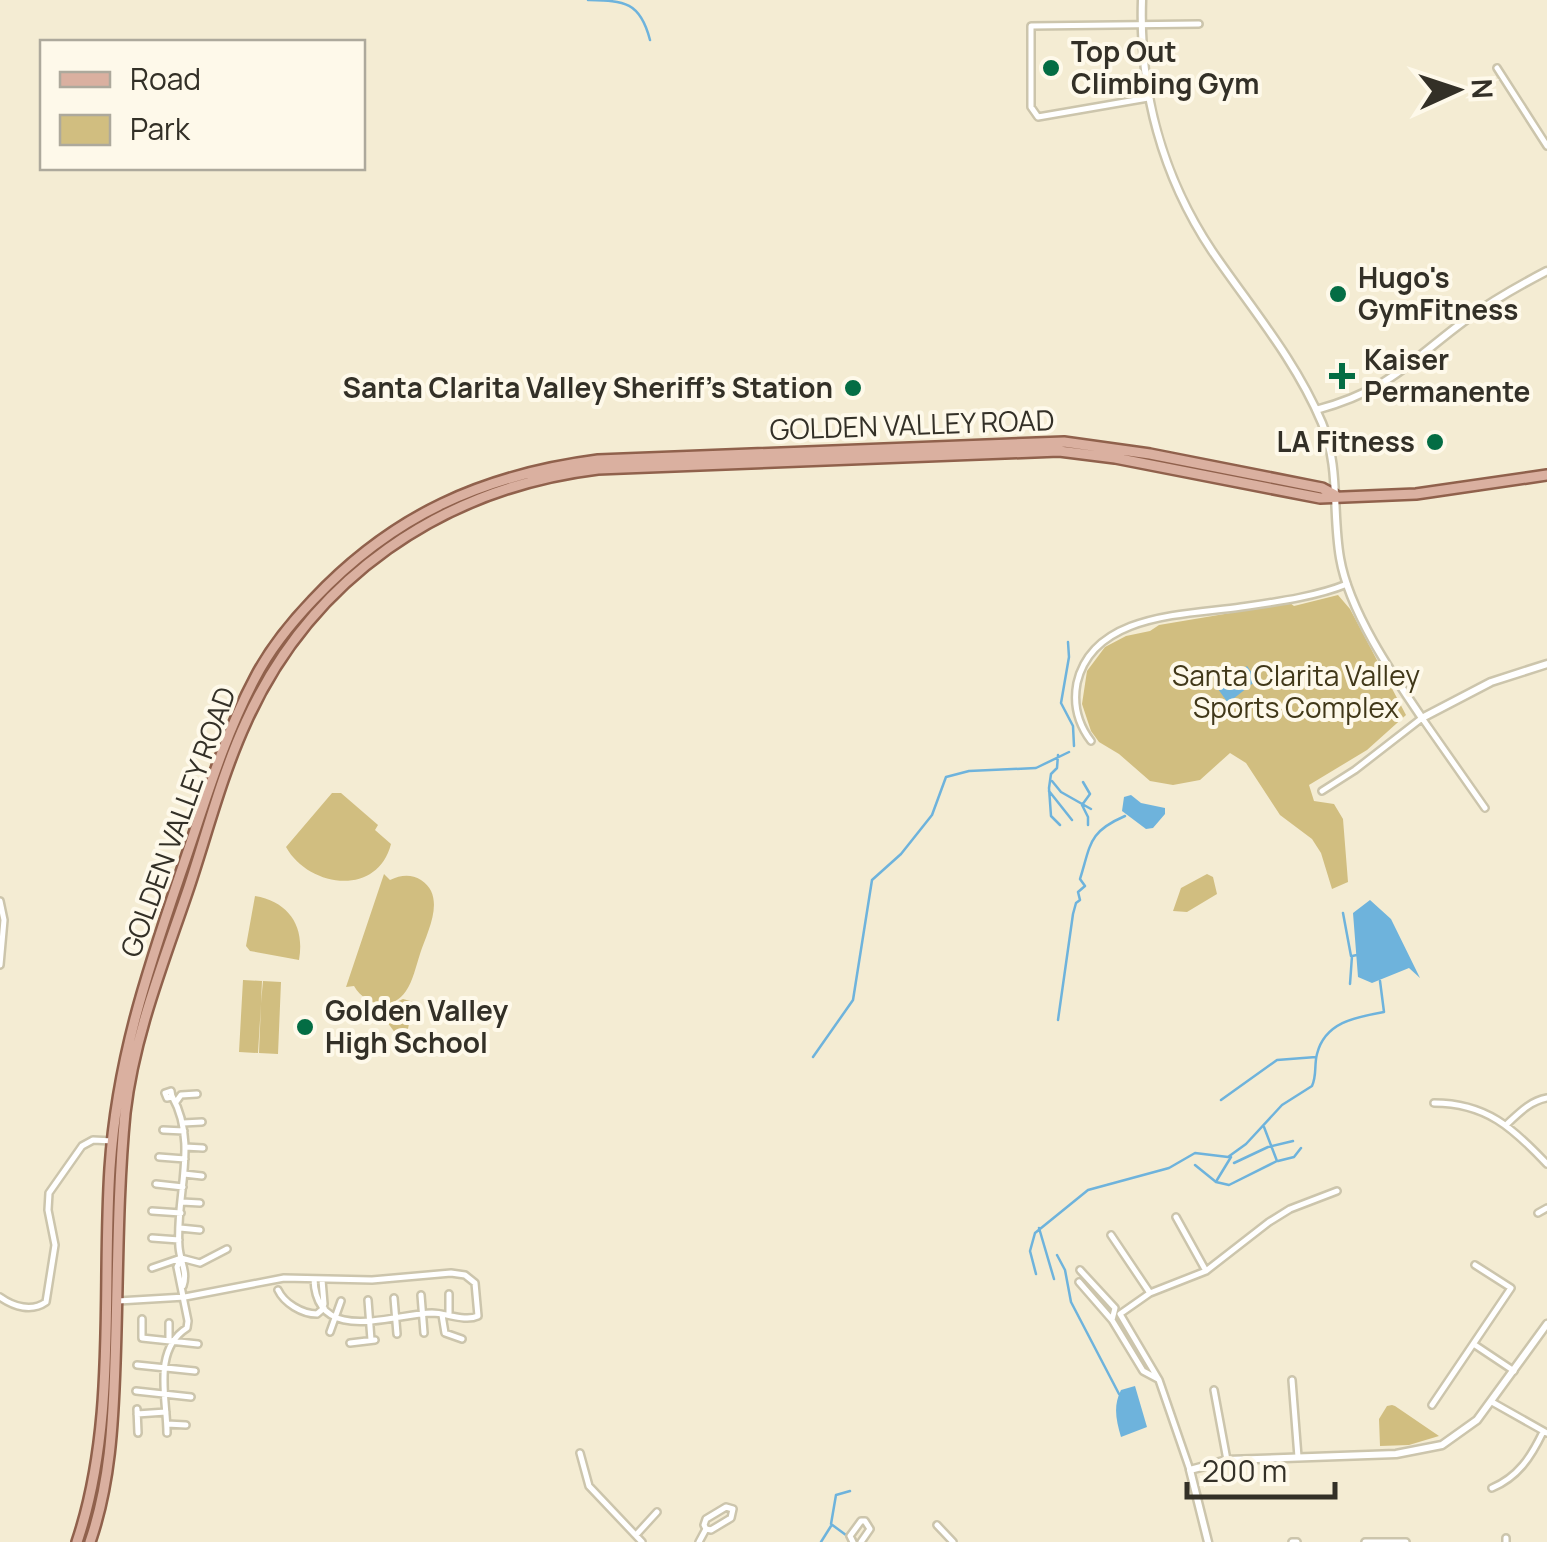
<svg xmlns="http://www.w3.org/2000/svg" width="1547" height="1542" font-family="Manrope,sans-serif">
<rect width="100%" height="100%" fill="#f4ecd3"/>
<!-- green -->
<path fill="#d1be80" d="M1338,595L1350,609L1406,715L1367,750L1309,785L1314,801L1334,804L1343,819L1348,882L1332,889L1321,853L1312,839L1280,815L1246,763L1230,753L1200,780L1173,785L1150,781L1119,754L1099,742L1091,731L1082,704L1087,671L1105,647L1126,636L1150,631L1159,625L1290,603L1294,606Z
M332,793H341L378,825L375,830L391,844C377,898 308,887 286,847Z
M384,874L390,880C401,875 411,874 421,880C447,897 427,932 420,954C416,966 413,981 406,991C391,1013 365,1005 354,986L346,987Z
M1207,874L1213,877L1217,894L1187,912L1173,911L1181,888Z
M255,896C289,902 305,926 299,960L250,951L246,946Z
M243,980L262,981L261,1003L263,981L281,982L278,1054L259,1053L261,1004L258,1053L239,1052Z
M403,999L414,1002L407,1033L399,1038L384,1018L388,1006Z
M1392,1405L1395,1406L1439,1436L1409,1445L1380,1446L1379,1419L1387,1406Z"/>
<!-- water -->
<path fill="#6eb3dc" d="M1247,666L1257,680L1228,703L1218,689Z
M1131,795L1141,803L1165,808V814L1153,828L1146,829L1122,811L1124,797Z
M1370,900L1391,919L1420,978L1409,968L1372,983L1358,977L1353,913Z
M1135,1386L1147,1427L1121,1437C1116,1420 1113,1406 1121,1390Z"/>
<g fill="none" stroke-linecap="round" stroke-linejoin="round">
<!-- stream -->
<path stroke="#6eb3dc" stroke-width="2.5" d="M588,0C624,1 640,1 650,40
M1068,642L1069,657L1061,703L1073,726L1074,746
M1058,755L1057,768L1051,774L1049,788L1051,816L1060,825
M1052,781L1061,792L1091,809
M1083,782L1090,794L1082,805L1088,817V825
M1049,791L1072,820
M1343,913L1351,956
M1350,984L1352,956L1357,955
M1058,1020L1073,914L1076,903L1080,900L1078,892L1085,886L1080,879C1091,844 1088,832 1125,816
M813,1057L853,1000L872,880L901,854L932,815L946,777L969,771L1036,768L1069,752
M1221,1100L1277,1060L1316,1057
M1278,1161L1294,1157L1301,1148
M1234,1163L1268,1147L1293,1141
M1195,1165L1216,1182L1229,1185L1277,1161L1264,1127
M1217,1180L1231,1157
M1039,1228L1054,1279
M1057,1255L1065,1270L1071,1302L1119,1394
M1036,1274L1030,1251L1035,1233L1088,1190L1169,1168L1195,1153L1228,1157L1246,1144L1282,1105L1312,1086C1317,1075 1314,1065 1317,1054C1325,1022 1356,1017 1384,1012L1380,981
M850,1491L836,1495L831,1524L850,1538
M821,1542L831,1526"/>
<!-- minor casing -->
<g stroke="#ccc5ac" stroke-width="10">
<path id="minor" d="M1497,68L1547,146
M1148,98L1038,117L1031,107V26L1199,24
M1091,741C1078,724 1073,704 1077,683C1093,613 1186,615 1241,607C1275,602 1315,597 1347,584
M1322,791L1355,770L1422,718L1485,808
M0,901L4,920L0,965
M171,1091L172,1097L167,1098L165,1093Z
M172,1096C199,1144 175,1196 179,1247C180,1261 188,1272 183,1286
M176,1102L181,1095L197,1094
M1434,1103C1486,1103 1513,1128 1547,1164
M183,1123L202,1122
M1506,1125C1519,1113 1530,1101 1547,1098
M163,1130L184,1131
M185,1147L203,1148
M159,1157L185,1159
M184,1174L202,1176
M156,1184L183,1187
M182,1202L200,1203
M152,1211L181,1213
M1538,1213L1547,1208
M1176,1217L1206,1271
M180,1228L200,1230
M1111,1235L1150,1293
M152,1238L179,1240
M152,1268L181,1258L200,1263L227,1249
M1080,1270L1115,1308L1112,1320
M322,1280L324,1304
M1079,1282L1112,1320L1143,1371L1158,1379
M278,1290C284,1303 302,1314 317,1314L324,1308
M449,1294V1315
M421,1295L424,1333
M0,1297C14,1307 32,1312 46,1302L55,1245L48,1210L49,1193L82,1146L93,1140L113,1141
M394,1298L397,1334
M368,1300L371,1340
M118,1301L185,1297L284,1278L372,1280L451,1273L465,1275L475,1283L478,1316C465,1322 446,1313 432,1313C393,1314 316,1346 314,1279
M442,1315L445,1333L462,1339
M142,1319V1338L198,1344
M330,1332L341,1301
M169,1339V1323
M350,1343L375,1340
M1475,1345L1514,1371
M137,1365L195,1371
M1292,1380L1298,1457
M1214,1390L1227,1460
M136,1391L191,1397
M1492,1402L1547,1433
M1432,1405L1511,1288L1475,1265
M137,1409L138,1433
M137,1414L166,1412
M167,1424L186,1425
M167,1433C167,1399 152,1350 187,1328L188,1321L177,1267L181,1258
M580,1453L589,1486L642,1542
M1190,1470L1159,1380L1120,1314L1150,1293L1206,1271L1269,1222L1290,1209L1337,1191
M1492,1488C1518,1477 1531,1457 1543,1432
M937,1525L953,1542
M636,1535L657,1512
M699,1542L706,1529L704,1525L706,1519L726,1507L733,1509L731,1518L711,1530L706,1529
M853,1542L850,1536L861,1521H865L870,1529L861,1542
M1292,1542H1297
M1365,1542H1406
M1506,1542V1538"/>
</g>
<!-- tertiary casing -->
<g stroke="#ccc5ac" stroke-width="11">
<path id="tertiary" d="M1142,0C1139,90 1162,176 1212,251C1251,308 1295,359 1322,423C1340,467 1332,512 1340,558C1349,611 1392,674 1422,718L1491,682L1547,664
M1316,410C1390,390 1410,361 1467,319C1492,301 1520,285 1547,271
M1208,1542L1190,1470L1227,1460L1396,1454L1442,1445L1477,1420L1547,1324"/>
</g>
<!-- primary casing -->
<g stroke="#90614c" stroke-width="14">
<path id="primary" d="M77,1542C117,1423 102,1291 110,1168C117,1062 146,975 180,875C203,809 222,740 255,678C270,649 291,623 313,600C393,515 483,475 598,460L1064,442L1150,454L1322,488L1335,495
M90,1542C110,1484 113,1424 115,1363C118,1280 117,1196 125,1113C134,1035 164,961 189,887C207,833 222,774 246,722C311,578 442,488 598,469L1059,451L1115,458L1320,498L1416,494L1547,475"/>
</g>
<!-- minor -->
<use href="#minor" stroke="#fff" stroke-width="5"/>
<!-- tertiary -->
<use href="#tertiary" stroke="#fff" stroke-width="6"/>
<!-- primary -->
<use href="#primary" stroke="#dab0a0" stroke-width="9"/>
</g>
<!-- markers -->
<g fill="#046d44" stroke="#fef9ea" stroke-width="4">
<circle cx="1051" cy="68" r="10"/>
<circle cx="1338" cy="294" r="10"/>
<path d="M1337 361h10v10h10v10h-10v10h-10v-10h-10v-10h10z"/>
<circle cx="853" cy="388" r="10"/>
<circle cx="1435" cy="442" r="10"/>
<circle cx="305" cy="1027" r="10"/>
</g>
<g text-anchor="middle" stroke-width="8" stroke-linejoin="round" paint-order="stroke">
<!-- poi labels -->
<g font-size="28" font-weight="bold" fill="#333027" stroke="#fef9ea" text-anchor="start">
<text x="1071" y="62">Top Out<tspan x="1071" dy="32">Climbing Gym</tspan></text>
<text x="1358" y="288">Hugo's<tspan x="1358" dy="32">GymFitness</tspan></text>
<text x="1364" y="370">Kaiser<tspan x="1364" dy="32">Permanente</tspan></text>
<text x="833" y="398" text-anchor="end">Santa Clarita Valley Sheriff’s Station</text>
<text x="1415" y="452" text-anchor="end">LA Fitness</text>
<text x="325" y="1021">Golden Valley<tspan x="325" dy="32">High School</tspan></text>
</g>
<!-- street labels -->
<g font-size="28" fill="#333027" stroke="#fef9ea">
<text transform="translate(912 425) rotate(-2)" y="10">GOLDEN VALLEY ROAD</text>
<text transform="translate(178 822) rotate(-70)" y="10">GOLDEN VALLEY ROAD</text>
</g>
<!-- park labels -->
<g font-size="28" fill="#413819" stroke="#fef9ea">
<text x="1296" y="686">Santa Clarita Valley<tspan x="1296" dy="32">Sports Complex</tspan></text>
</g>
</g>
<!-- legend -->
<rect x="40" y="40" width="325" height="130" fill="#fef9ea" stroke="#ada99c" stroke-width="2.5"/>
<rect x="60" y="72" width="50" height="15" fill="#dab0a0" stroke="#ada99c" stroke-width="2.5"/>
<text x="130" y="90" font-size="30" fill="#333027">Road</text>
<rect x="60" y="115" width="50" height="30" fill="#d1be80" stroke="#ada99c" stroke-width="2.5"/>
<text x="130" y="140" font-size="30" fill="#333027">Park</text>
<!-- north arrow -->
<g transform="translate(1457 90) rotate(87)" stroke="#fef9ea" stroke-width="8" paint-order="stroke">
<path d="M0-8L18 38L0 25L-18 38Z" fill="#333027"/>
<text y="-15" font-size="28" font-weight="bold" text-anchor="middle" fill="#333027">N</text>
</g>
<!-- scale -->
<path d="M1187 1482v15h148v-15" fill="none" stroke="#333027" stroke-width="5"/>
<text x="1202" y="1482" font-size="30" fill="#333027" stroke="#fef9ea" stroke-width="8" paint-order="stroke">200 m</text>
</svg>
